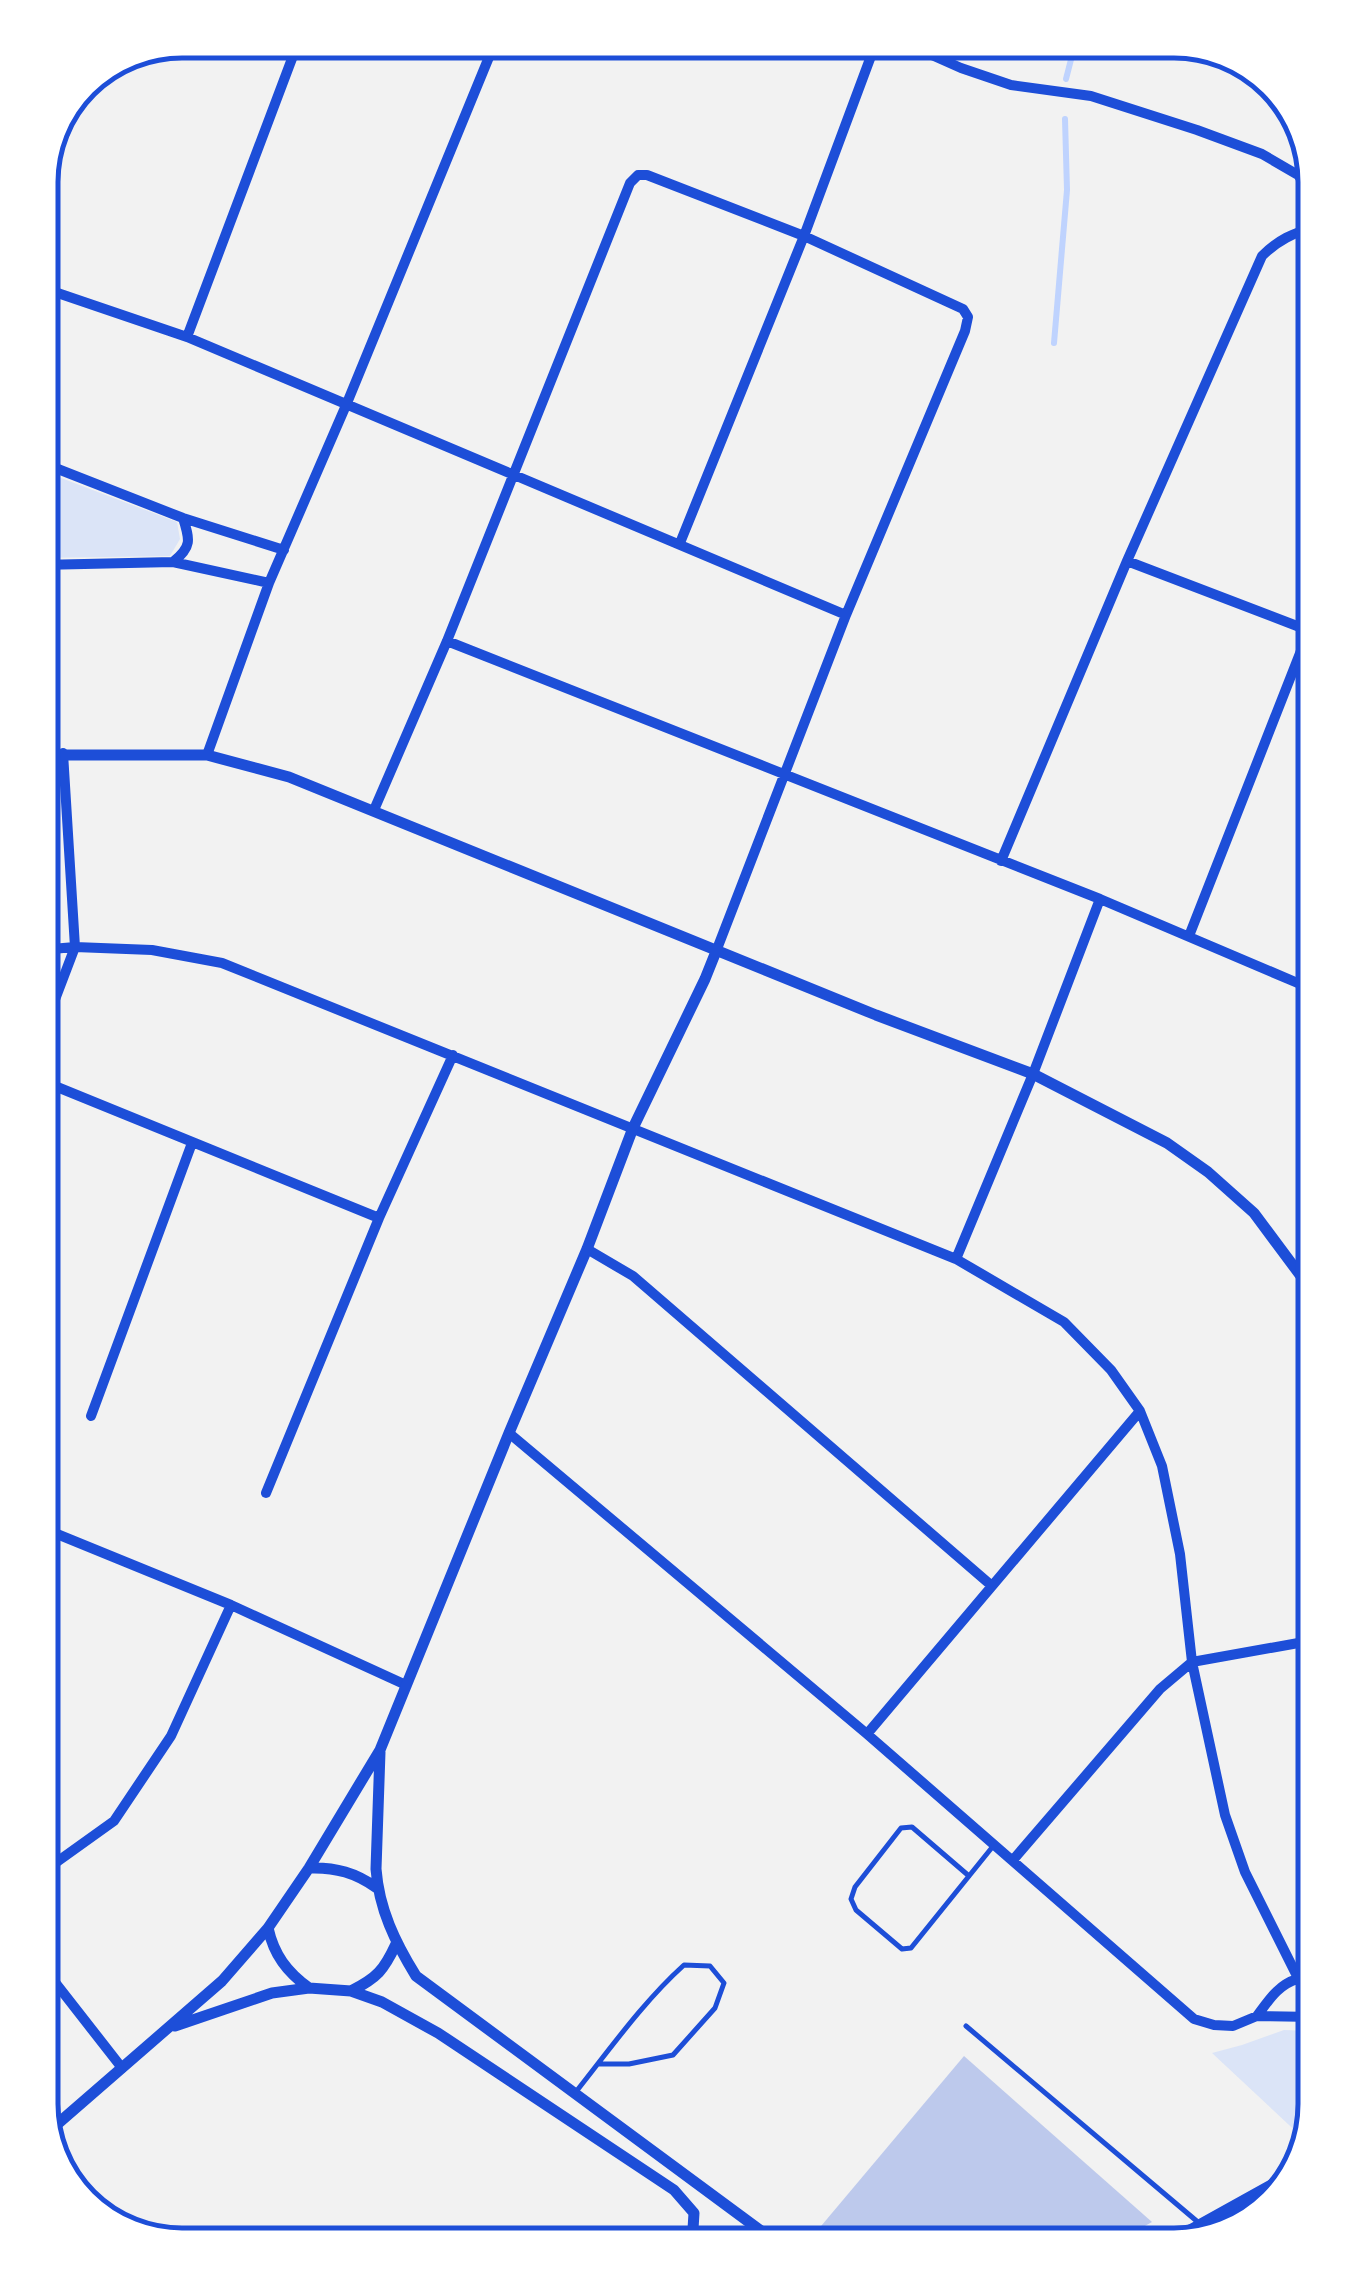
<svg xmlns="http://www.w3.org/2000/svg" width="1355" height="2285" font-family="Cabin,sans-serif">
<rect width="100%" height="100%" fill="#f2f2f2"/>
<!-- green -->
<path fill="#dbe4f7" d="M40,470L177,522L180,539L170,556L40,558Z
M1284,2030L1310,2031L1315,2036V2104L1304,2139L1212,2053L1242,2045Z"/>
<g fill="none" stroke-linecap="round" stroke-linejoin="round">
<!-- stream -->
<path stroke="#bfd3fe" stroke-width="6" d="M1066,79L1076,40
M1054,343L1067,190L1065,119"/>
</g>
<!-- building -->
<path fill="#bdc9ec" d="M964,2056L1152,2222L1111,2245H819L811,2238Z"/>
<g fill="none" stroke-linecap="round" stroke-linejoin="round">
<!-- service -->
<path stroke="#1d4ed8" stroke-width="5" d="M969,1876L912,1827L901,1828L855,1887L851,1899L856,1910L902,1949L911,1948L994,1845
M966,2026L1199,2223
M575,2093C610,2049 643,2002 684,1965L710,1966L724,1983L715,2008L673,2055L629,2064H598"/>
<!-- minor -->
<path stroke="#1d4ed8" stroke-width="10" d="M451,40L489,57
M898,40L961,68L1011,85L1091,96L1197,130L1262,154L1298,175L1315,195
M40,192L88,78
M40,287L187,337L846,615
M187,337L299,40
M40,462L183,518L284,550
M680,543L804,236L877,40
M1127,561L1310,631
M173,562C192,547 190,540 183,518
M40,565L173,562L269,583
M447,641L1100,899L1300,984
M207,755L269,583L347,403L496,40
M374,810L447,641L630,183L638,175H647L804,236L963,309L968,317L965,331L846,615L717,949
M1001,861L1127,561L1262,256C1278,240 1293,233 1315,227
M1189,936L1315,615
M40,950L75,947L152,950L222,963L956,1259L1064,1322L1111,1370L1140,1411L1162,1466L1180,1554L1192,1662L1225,1815L1245,1872L1315,2012
M40,1039L75,947L63,753
M40,1080L379,1218
M587,1249L633,1276L992,1586
M956,1259L1033,1074L1100,899
M91,1416L192,1143
M509,1433L867,1734L1194,2019L1214,2025L1233,2026L1257,2016L1315,2017
M266,1493L379,1218L453,1055
M40,1527L231,1605L406,1685
M40,1562L54,1533
M1192,1662L1315,1640
M867,1734L1140,1411
M1013,1860L1160,1689L1192,1662
M40,1874L114,1821L171,1736L231,1605
M40,1963L122,2068
M1257,2016C1269,2000 1278,1985 1297,1979"/>
<!-- tertiary -->
<path stroke="#1d4ed8" stroke-width="11" d="M40,755H207L289,777L876,1015L1033,1074L1167,1143L1208,1172L1254,1213L1315,1295
M380,1752L376,1869C379,1909 395,1942 416,1976L780,2245
M309,1868C336,1867 356,1873 377,1888
M268,1928C274,1955 287,1972 309,1988
M351,1991C377,1978 384,1970 396,1944
M175,2026L272,1993L309,1988L351,1991L382,2002L438,2033L674,2190L694,2213L692,2245
M47,2133L222,1981L268,1928L309,1868L380,1750L509,1433L587,1249L633,1128L705,979L717,949"/>
<!-- secondary -->
<path stroke="#1d4ed8" stroke-width="14" d="M1166,2245L1294,2174"/>
</g>
<!-- crop -->
<path d="M0 0H1355V2285H0ZM182 58H1174A124 124 0 0 1 1298 182V2104A124 124 0 0 1 1174 2228H182A124 124 0 0 1 58 2104V182A124 124 0 0 1 182 58Z" fill="#fff" fill-rule="evenodd"/>
<path fill="none" stroke="#1d4ed8" stroke-width="5" d="M182 58H1174A124 124 0 0 1 1298 182V2104A124 124 0 0 1 1174 2228H182A124 124 0 0 1 58 2104V182A124 124 0 0 1 182 58Z"/>
</svg>
